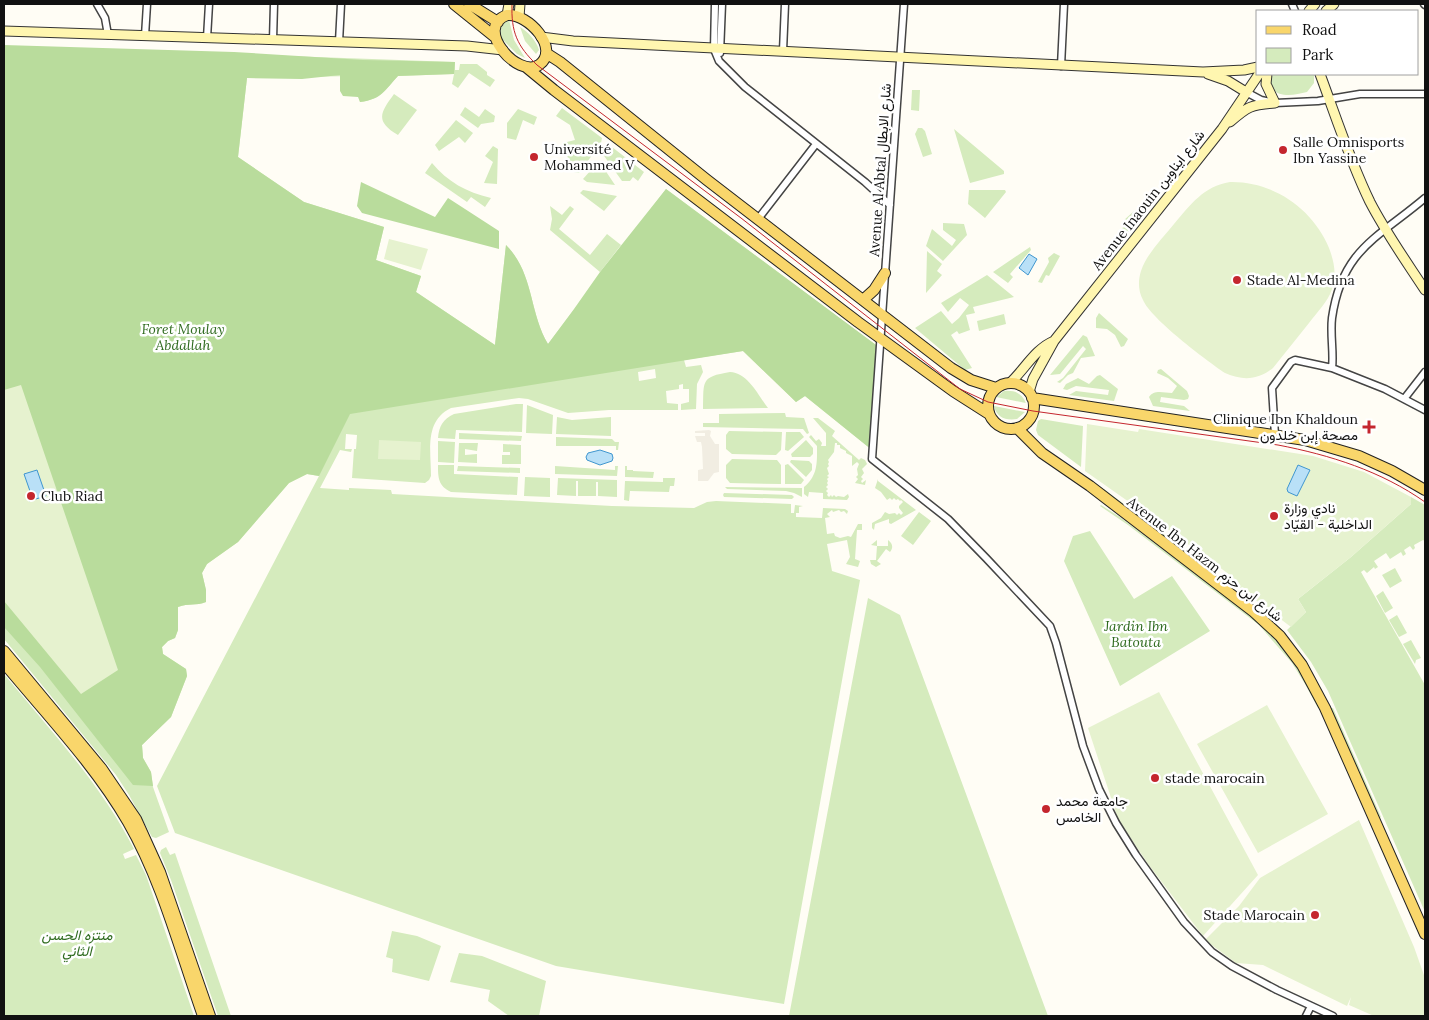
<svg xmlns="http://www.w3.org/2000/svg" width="1429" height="1020" font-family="Lora,Vazirmatn,serif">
<rect width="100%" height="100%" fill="#fffdf5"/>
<!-- green -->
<path fill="#d5ebbd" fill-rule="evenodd" d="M509,20L514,40L525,58L517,54L501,38C499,31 501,23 509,20Z
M520,27C528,32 536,40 539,50L536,54L525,41Z
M4,46L455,62V70H459L460,64H477L487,72V75L495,80L490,87L469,73L458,88L452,84L454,74L398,76C384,91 382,99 360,102L354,76L247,78L238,157L304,202L384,227L376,260L421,276L416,292L495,345L506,245C534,273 529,312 548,344L666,189L876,345L872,450L805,396L796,402L743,351L684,360L686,367L701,365L703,372L697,384L696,409L681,410V404L689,402V389H683V384L679,385V389L666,391L667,403L678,404V410H609L568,413L528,399L519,398L451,408C424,421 431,451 431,476L429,480L425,483L352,478L354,449H356L357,435L346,434L345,449H352L351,452L340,450L320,488L349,490V488L391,490L392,494L612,506L694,508L707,502L716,501L791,504V513H794L795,505L803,506L799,507V513H796V517L822,518L823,508L845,509L848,511L847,514L844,511L841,512L839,510L833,512L832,510L827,514L830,517L825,518L827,534L834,533L835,536L840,538L848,536L851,537L858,524H862V530H857L855,559L860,561L858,567L846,564L850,557L847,540L827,544L832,571L860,580L784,1004L556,966L175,833L157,786L319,476L307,474L289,483L238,542L207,564L202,573L206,590V602C196,606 189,603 178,607V630L175,638L168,641L162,647L163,654L186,669L187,676L171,717L142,745L143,758L151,772L153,787L169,832L156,838L152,837L129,795L116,775L4,639ZM655,369L656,378L639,381L638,372Z
M1274,74H1314V83L1307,92C1295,95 1281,98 1272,89L1269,80Z
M912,90H920L919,111L911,110Z
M394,94L417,110L398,135C374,121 381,112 394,94Z
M465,107L479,117L485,109L495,116L494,122L481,124L478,128L460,115Z
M562,108L602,138L601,143L579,173L574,172L571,168L563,143L575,140L570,125L556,116Z
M518,109L537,117L534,125L523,120L516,140L507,138V123Z
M456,120L473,133L465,143L459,137L439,151L435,145Z
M918,128H922L925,131L932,154L923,157L915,134Z
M954,129L1004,171V174L970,183Z
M493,146L498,149L497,184L484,183L493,162L485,156Z
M607,147H612L644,172L638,181L633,177L630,181H622L602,153Z
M599,161L615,185L587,182L583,179Z
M432,163C448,182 466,192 491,198L485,207L471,197L467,202L425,173Z
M583,190L617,196L604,211L580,193Z
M969,190H1005L1006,192L985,218L968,204Z
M550,206L562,215L570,206L574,209L559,229L590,255L607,234L621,245L600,272L550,230L552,219Z
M1134,211L1139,218L1113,252V246L1117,243L1123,227L1121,224L1123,221Z
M943,223L964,224L967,235L943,261L926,246L932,229L952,246L956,240L943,230Z
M1030,247L1031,250L1010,274L1013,277L1008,283L993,272Z
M927,251L942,264L937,271L942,275L926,293Z
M1054,253L1060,256L1049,276L1046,275L1042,283L1038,282L1049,262L1048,258Z
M987,275L1014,297L973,307L975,313L966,315L970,330L959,334L957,331L951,335L972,368L965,370L915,328L941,311L952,324L959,318L969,305L960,298L948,312L941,303Z
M1099,313L1128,339L1124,346L1121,347L1115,335L1107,329L1096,328V318Z
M1004,314L1006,324L979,331L977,321Z
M1083,335L1087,337L1095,356L1081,358L1073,373L1068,375L1060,383L1057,382L1063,378L1086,349L1083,346L1060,374L1050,375Z
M1161,369L1187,391L1189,396L1188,399L1184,400L1161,397L1160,402L1184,406L1190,411L1153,406L1149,397C1154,389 1164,393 1172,393L1177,386L1168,378L1157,373L1158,370Z
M730,372C748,373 758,395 768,408L703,409C704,381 700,377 730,372Z
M1100,375L1118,389L1114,401L1069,395L1076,391L1108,395L1109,390L1076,386L1067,390L1063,389L1066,384L1078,378L1089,384L1097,376Z
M1004,391C1014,390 1022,393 1026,403L996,397Z
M516,404H523L522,432L456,430L455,439L438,438C439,426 443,419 454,414Z
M527,405L553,415L552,434L526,433Z
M994,406L1025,412L1017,419C1006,421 996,417 994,406Z
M785,413L786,417L804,418L809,433L807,434L803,429L703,427V423H719V414Z
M557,417L572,420L611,417V436L556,434Z
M813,418H818L835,431L832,436L859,460L861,458L865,460L867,464L862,469L864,473L861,477L863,479L861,481L862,483L866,480L865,485L855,483L858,479L856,477L858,475L857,469L859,464L857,462L852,466V456L846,453V451L840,448V445H837V443H835L834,452L828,460L829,462L828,464L829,466L827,468L829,474L827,476L829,477L827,479L828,481L827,483L828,485L826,487L828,489L826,491L828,493L827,495L829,497L831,495L832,497L834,495L836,497L838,496L844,497L848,494L849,497L847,500L823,499V493L809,492L808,497L804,494V487C818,475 817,463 817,446L809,437L811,435L816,441L819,439L822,443L821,446H826V433Z
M1041,419L1083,426L1081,467L1038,435L1036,430L1038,421Z
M729,431L782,432L781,450L776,455L732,454L726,449V435Z
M786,432H800L804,437L788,451L785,450Z
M459,433L522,436L521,441L459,439Z
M556,437L612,439L615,442H619L618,450H616V446H556Z
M806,440L813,448V454L810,457H792L791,454Z
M438,441L455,442L454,463L438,462Z
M459,443H478L477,451L465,449V455L477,454V463L458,462Z
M503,444L521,445V464H502V455H510V452H503Z
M732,459L777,460L781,465V484L730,483L726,478V465Z
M791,460L809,461L812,464V470L806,477L790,462Z
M788,464L804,480L801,484H785V465Z
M438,465H454V474L518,477L517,495L451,492C438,486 438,477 438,465Z
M458,466L520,468V473L457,471Z
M555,466L615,470V466H618L617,476L555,474Z
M625,466H627V470H633V471L654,472L653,478L625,477Z
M525,477L550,478V497L524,496Z
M558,478L617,480V497L598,496V482H596V496H578V481H576V496L557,495Z
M663,478H675L674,486H670L669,492L630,491L629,501L624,500L625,481L663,482Z
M878,479V481L916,510L891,524L889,523V519L875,524L874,530L872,528V523L881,518L885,512L889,514L895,513L897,515L899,513L901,515L903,513L899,508V506L903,502L901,500L900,501L898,499L896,500L894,498L892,500L890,498L887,500L881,492L875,488Z
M725,487L802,488V497L794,493L786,491L727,489Z
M1104,489L1204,565V566L1103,491Z
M724,493L792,495L794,497L792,499L724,497L723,495Z
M1411,497L1425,505V541L1423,540L1414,545L1415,548L1413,550L1410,546L1404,550L1406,554L1403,556L1401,552L1390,559L1386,553L1374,561L1378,567L1375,569L1374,567L1367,573L1364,570L1361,572L1425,685V912L1328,691L1311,662L1287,630L1306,612L1298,599L1351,557L1411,504Z
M1101,505L1120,517L1235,604L1265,628L1280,644L1299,671L1319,708H1318L1305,684L1292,663L1259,625L1128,525L1100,506Z
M919,512L931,521L913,545L901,536Z
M1090,531L1134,599L1172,576L1210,631L1120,686L1064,561L1073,536Z
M877,540V546H888V540C892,543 894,547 890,552L886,549L877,561L881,564L876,567L871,564L870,560H876L877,546L871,545Z
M1395,568L1402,581L1390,588L1382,575Z
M1383,591L1393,608L1385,613L1376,596Z
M868,598L900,615L1048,1016H789Z
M1397,615L1407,633L1399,637L1389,620Z
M1411,640L1421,658L1416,660L1415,664L1403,644Z
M4,674C50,730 101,784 134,849L123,854L125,859L136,855L146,875L194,1016H4Z
M1331,708H1333L1381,817L1380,818Z
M166,847L170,855L175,853L231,1016H218L171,880L160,853L161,850Z
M392,931L417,936L441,946L429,981L392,972L393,959L386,957Z
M459,953L482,956L546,981L539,1016H509L488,1001L490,990L450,982Z"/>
<!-- forest -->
<path fill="#b9dc9c" d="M4,45L234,52L363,60L455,62L454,74L398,76C384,91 382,99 360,102L358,97L343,96L340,91V75L302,79L247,78L238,157L304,202L384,227L376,260L421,276L416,292L495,345L506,245C534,273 529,312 548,344L574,309L600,272L666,189L876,345L872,450L805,396L796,402L743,351L350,414L319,476L307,474L289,483L238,542L207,564L202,573L206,590V602C196,606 189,603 178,607V630L175,638L168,641L162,647L163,654L186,669L187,676L171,717L142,745L143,758L151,772L153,786L133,785L40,667L4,627Z
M361,182L435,217L448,198L499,231V249L362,213L357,206Z"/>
<!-- pitch -->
<path fill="#e6f2cf" d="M1230,182C1273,181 1313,209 1329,248C1334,261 1337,275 1332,289C1328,302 1317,312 1309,323C1297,338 1285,353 1273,368C1258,380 1243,381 1225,373C1206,360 1151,319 1143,300C1138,291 1138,280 1141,271C1147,253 1163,238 1174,224C1190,205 1204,186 1230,182Z
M389,239L428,249L421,270L384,259Z
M21,385L118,670L81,694L4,601V390Z
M1087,424L1138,432L1139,429L1313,456L1364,472L1411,497V504L1351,557L1298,599L1306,612L1291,627L1233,583L1229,578L1230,575L1166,528L1085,471Z
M379,440L421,442L420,460L378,459Z
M1159,692L1258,875L1203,936L1148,864L1118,819L1088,728Z
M1267,705L1328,814L1258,853L1197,744Z
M1359,820L1414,947L1425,978V1016H1374L1349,1005L1351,997L1347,1006L1263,965L1236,963L1205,940L1239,906L1260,878Z"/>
<!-- plaza -->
<path fill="#f1ede2" d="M709,430L711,431L710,436L715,444H719V472L714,473L708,481H698V470L703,469L702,447L701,442H697L695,436H705V433H695V431Z"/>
<!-- water -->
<path fill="#b9e0f7" stroke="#3f96cf" d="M1029,254L1037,259L1028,275L1019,268Z
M600,450L612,454L613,458L612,461L600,465L587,460L586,457L588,453Z
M1298,465L1310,470L1297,496L1288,492L1287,489Z
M37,470L46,496L29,501L27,496L31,494L24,474Z"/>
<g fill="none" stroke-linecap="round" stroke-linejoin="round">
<!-- street casing -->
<g stroke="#444" stroke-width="9">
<path id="street" d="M97,4L105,18L108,35
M715,4L714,49L719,61L745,87L865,182L890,205
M904,4L872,459L948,519L986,558L1050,626L1056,643L1083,746L1099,789L1116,823L1136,855L1184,922L1212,952L1232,966L1277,990L1333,1016
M1292,4L1295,11
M1424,4L1425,5
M145,36L147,4
M207,38L209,4
M273,40L274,4
M339,42L341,4
M783,51L785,4
M720,53L722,4
M1061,66L1064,4
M1246,92L1261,100L1275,103L1318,101L1360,94H1425
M758,219L816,144
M1332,368C1334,353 1330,335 1332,318C1342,249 1378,238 1425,198
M1404,399L1425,372
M1275,435L1272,388L1291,362L1295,360L1332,368L1385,389L1425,410
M1306,1016L1311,1006"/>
</g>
<!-- secondary casing -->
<g stroke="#333" stroke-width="11">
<path id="secondary" d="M1309,11L1315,4
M1326,11L1334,4
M507,15L509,4
M519,17L520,4
M4,31L467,46L503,50
M541,37L573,41L1203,72L1244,70L1258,67
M1208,74L1228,81L1246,92
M1320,74C1336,117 1350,161 1370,202C1386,233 1406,261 1425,290
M1230,122C1248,106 1251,105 1275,103L1266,84L1267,74
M1010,383C1025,369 1035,349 1054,341
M1029,392L1033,379L1054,341L1222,129L1259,74"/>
</g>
<!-- primary casing -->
<g stroke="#222" stroke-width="12">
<path id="primary" d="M454,4L495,37
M469,4L498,22
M507,15C528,13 561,49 539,65C518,79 473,28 507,15Z
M546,53L560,62L707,180L951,368L971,380L996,388
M526,67L554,90L858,322L953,391L989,414
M863,300L874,290L885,273
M988 406a23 23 0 1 1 46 0a23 23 0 1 1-46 0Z
M1032,398L1305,440L1359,456L1392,471L1425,490
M1017,428L1042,453L1090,486L1254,612L1280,636L1302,665L1325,708L1425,934
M4,651L102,769L136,819L160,872L210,1016
M4,663C46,714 95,765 128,822C162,881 180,951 203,1016"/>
</g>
<!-- street -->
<use href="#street" stroke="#fff" stroke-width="6"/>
<!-- secondary -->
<use href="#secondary" stroke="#fff6b0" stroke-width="9"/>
<!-- primary -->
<use href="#primary" stroke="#f9d66b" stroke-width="10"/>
<!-- tram -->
<path stroke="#c4262e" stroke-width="1" d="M512,4C511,32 517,46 537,65L741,218L960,389L988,402L1033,411L1278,445C1330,455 1381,471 1425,502"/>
</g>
<!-- markers -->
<g fill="#c4262e" stroke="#fff" stroke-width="2">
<circle cx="1283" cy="150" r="5"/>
<circle cx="534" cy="157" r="5"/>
<circle cx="1237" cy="280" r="5"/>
<path d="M1366.5 419.5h5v5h5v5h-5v5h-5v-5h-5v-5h5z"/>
<circle cx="31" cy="496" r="5"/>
<circle cx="1274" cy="516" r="5"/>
<circle cx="1155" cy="778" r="5"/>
<circle cx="1046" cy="809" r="5"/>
<circle cx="1315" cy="915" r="5"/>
</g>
<g text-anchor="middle" stroke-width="5" stroke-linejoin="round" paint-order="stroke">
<!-- poi labels -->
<g font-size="14" fill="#111" stroke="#fff" text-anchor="start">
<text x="1293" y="147">Salle Omnisports<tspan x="1293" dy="16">Ibn Yassine</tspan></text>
<text x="544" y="154">Université<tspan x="544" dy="16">Mohammed V</tspan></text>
<text x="1247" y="285">Stade Al-Medina</text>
<text x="1358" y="424" text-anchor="end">Clinique Ibn Khaldoun<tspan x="1358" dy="16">مصحة إبن خلدون</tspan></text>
<text x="41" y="501">Club Riad</text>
<text x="1284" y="513">نادي وزارة<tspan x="1284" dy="16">الداخلية - القيّاد</tspan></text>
<text x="1165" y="783">stade marocain</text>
<text x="1056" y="806">جامعة محمد<tspan x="1056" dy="16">الخامس</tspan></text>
<text x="1305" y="920" text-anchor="end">Stade Marocain</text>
</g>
<!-- street labels -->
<g font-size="14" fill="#111" stroke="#fff">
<text transform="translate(880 170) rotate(-86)" y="5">Avenue Al Abtal شارع الابطال</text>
<text transform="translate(1148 200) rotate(-52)" y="5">Avenue Inaouin شارع ايناوين</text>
<text transform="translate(1205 559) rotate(38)" y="5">Avenue Ibn Hazm شارع ابن حزم</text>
</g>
<!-- park labels -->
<g font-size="14" font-style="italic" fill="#2f6b1f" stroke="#fff">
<text x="183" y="334">Foret Moulay<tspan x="183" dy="16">Abdallah</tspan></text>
<text x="1136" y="631">Jardin Ibn<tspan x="1136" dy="16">Batouta</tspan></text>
<text x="77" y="940">منتزه الحسن<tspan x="77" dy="16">الثاني</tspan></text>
</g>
</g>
<!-- border -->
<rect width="1429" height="1020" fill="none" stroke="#111111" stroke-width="10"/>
<!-- legend -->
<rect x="1256" y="10" width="162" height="65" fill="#ffffff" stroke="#a0a0a0"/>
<rect x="1266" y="26" width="25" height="8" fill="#f9d66b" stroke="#a0a0a0"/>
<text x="1302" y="35" font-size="15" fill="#111111">Road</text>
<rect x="1266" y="48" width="25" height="15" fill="#d5ebbd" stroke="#a0a0a0"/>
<text x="1302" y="60" font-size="15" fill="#111111">Park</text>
</svg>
